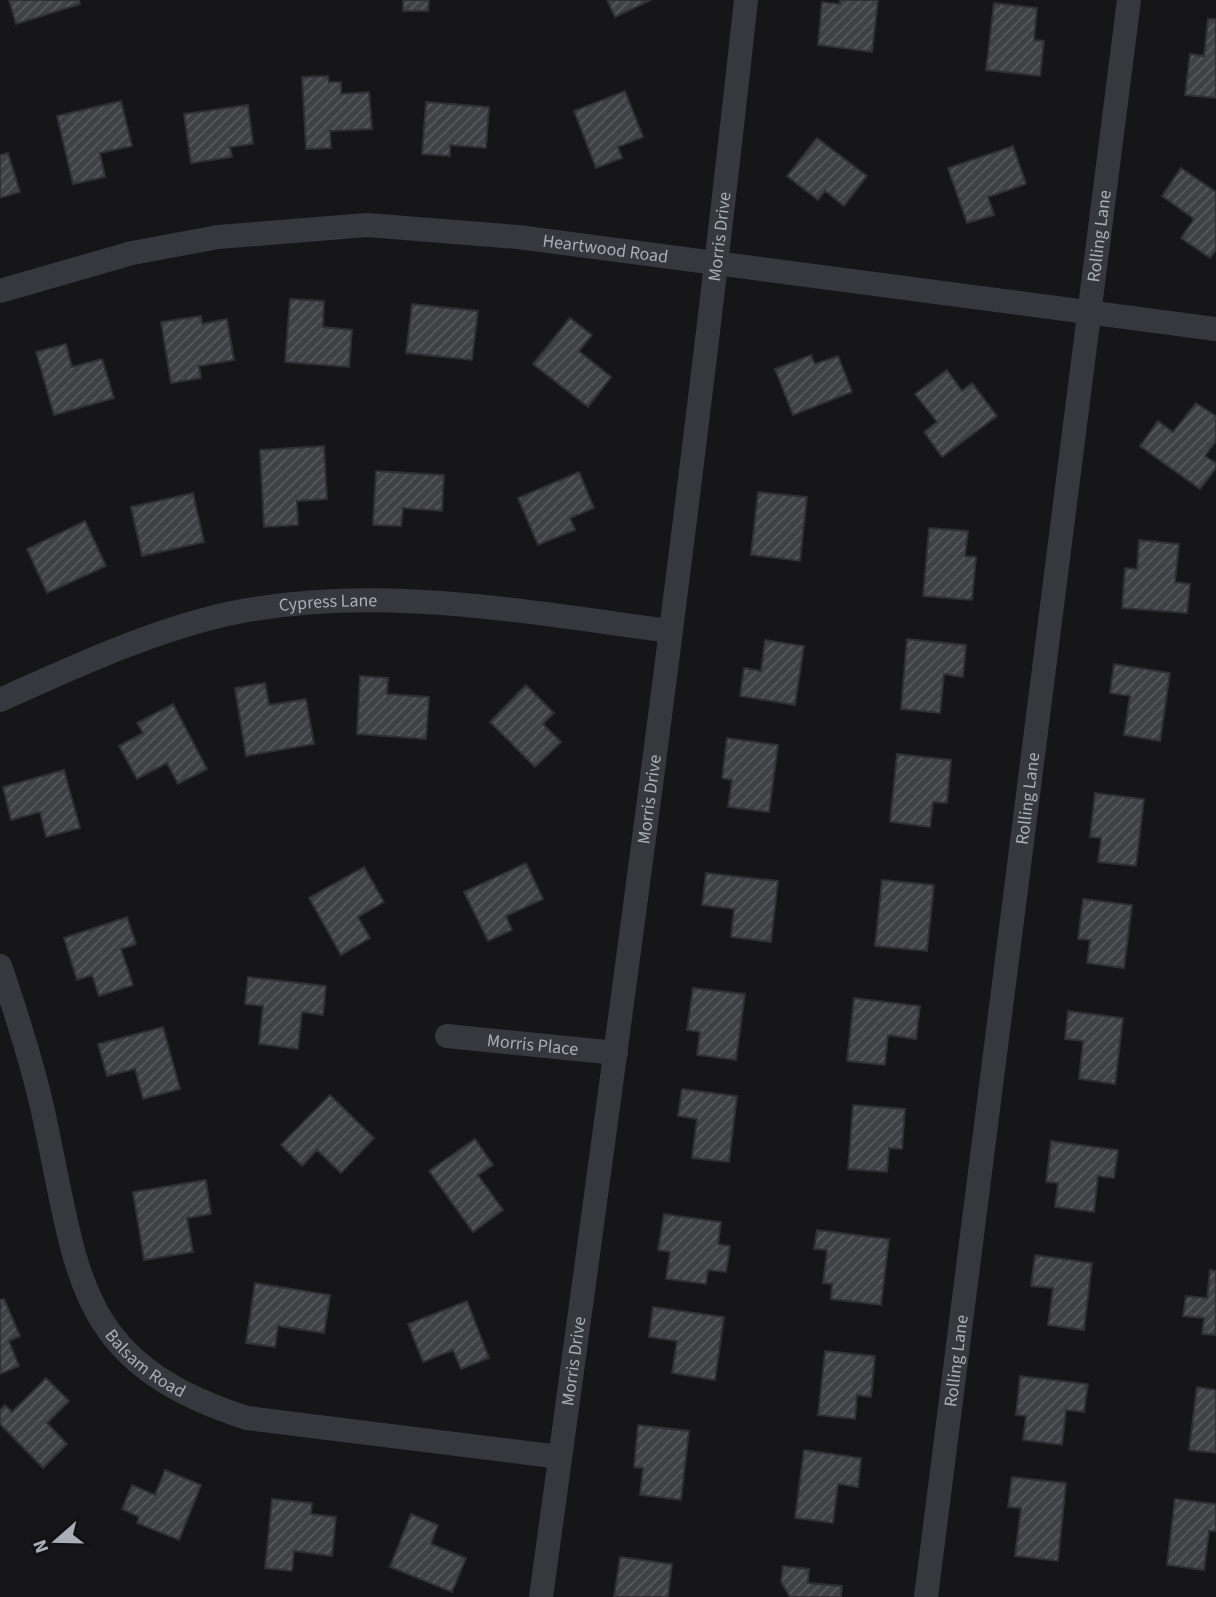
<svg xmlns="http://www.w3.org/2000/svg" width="1216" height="1597" font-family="'Source Sans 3',sans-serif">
<defs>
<pattern id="building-hatch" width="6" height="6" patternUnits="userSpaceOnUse" patternTransform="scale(1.75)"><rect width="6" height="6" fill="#404145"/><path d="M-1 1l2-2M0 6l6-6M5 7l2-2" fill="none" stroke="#595a5e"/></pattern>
</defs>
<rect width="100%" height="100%" fill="#161618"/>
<!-- building -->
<path fill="url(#building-hatch)" stroke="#303034" stroke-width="2" d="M9,0H79L80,4L16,24Z
M403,0H429L428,11H403Z
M607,0H651L615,17Z
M840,0H878L872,52L818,45L822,2L840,4Z
M994,3L1037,8L1034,40L1044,41L1040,76L986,70Z
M1208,19H1216V98L1185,95L1190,54L1204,56Z
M328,76L329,82H341V94L369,92L372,129L330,131L331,148L306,149L302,77Z
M625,91L643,137L618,147L622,158L596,168L574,111Z
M121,101L132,146L100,153L105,177L73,184L57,116Z
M426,102L489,107L486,148L450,145V156L422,154Z
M248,105L253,144L230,147L232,157L191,163L184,114Z
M817,138L867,176L844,206L825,191L818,200L787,176Z
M1013,146L1026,184L988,197L994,215L967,223L948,168Z
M8,153L20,192L0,198V155Z
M1181,168L1216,192V250L1210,258L1181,238L1194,219L1162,196Z
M290,299L324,301L323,327L352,330L349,367L285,362Z
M412,304L478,311L472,360L406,353Z
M201,316L202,324L227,319L234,360L199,366L201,378L171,383L161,322Z
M570,318L592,335L579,351L611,377L588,407L533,364Z
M66,344L72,367L102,359L114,398L54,415L36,352Z
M811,355L815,364L838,356L852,392L793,415L775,369Z
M947,370L962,391L972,383L997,416L942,457L924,432L937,422L915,394Z
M1196,403L1216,416V441L1205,456L1216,463V468L1200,489L1140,446L1158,421L1173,432Z
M324,446L327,499L297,501L298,525L264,527L260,450Z
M376,471L444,475L442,511L403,508L401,526L373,525Z
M579,472L594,508L570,518L575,530L538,545L518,498Z
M758,492L807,497L800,561L751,555Z
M193,493L204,542L142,556L131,507Z
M85,521L106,566L47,593L27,549Z
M929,528L968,531L965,556L976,557L972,600L923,596Z
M1139,540L1179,544L1175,582L1190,584L1187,613L1122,608L1125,568L1137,569Z
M907,639L966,645L963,677L944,674L940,713L901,709Z
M765,640L804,646L795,705L740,696L744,668L761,671Z
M1114,664L1170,673L1160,741L1124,735L1130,696L1110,693Z
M360,676L388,678L387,694L429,697L426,739L357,734Z
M265,683L269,705L306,699L314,744L246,756L235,688Z
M526,685L554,713L543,724L561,742L535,767L490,722Z
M173,704L207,769L178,784L167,763L137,779L119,746L143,733L137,723Z
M727,738L778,745L769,812L728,807L732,780L722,778Z
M897,754L951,760L947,803L933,802L930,827L890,822Z
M64,770L80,828L46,837L40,812L11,820L3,787Z
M1095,793L1144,799L1136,866L1098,862L1101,838L1090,837Z
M526,863L543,899L506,916L512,930L488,941L464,892Z
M364,867L384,902L358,917L370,938L341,955L309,898Z
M706,873L778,881L771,942L731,937L734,909L702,905Z
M882,880L934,885L927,951L875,946Z
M1083,899L1132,905L1124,968L1087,963L1090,940L1078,939Z
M127,917L136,944L121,949L133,985L99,996L92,975L77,980L64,938Z
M248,977L326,986L323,1015L302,1012L298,1049L259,1044L263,1006L245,1004Z
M693,988L745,994L736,1060L697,1055L700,1032L687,1030Z
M854,998L920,1006L916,1039L888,1035L885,1065L847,1061Z
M1068,1011L1123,1018L1115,1084L1079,1079L1083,1041L1065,1039Z
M163,1027L180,1089L143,1099L135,1069L107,1076L98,1044Z
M682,1089L737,1096L729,1162L692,1158L697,1119L678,1116Z
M330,1095L374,1138L341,1173L317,1150L302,1166L281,1145Z
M853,1105L905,1109L902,1149L889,1148L887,1172L848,1169Z
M475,1139L493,1165L478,1175L503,1210L473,1232L429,1171Z
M1051,1141L1118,1150L1114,1178L1098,1176L1094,1212L1055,1207L1058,1183L1046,1182Z
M206,1180L211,1214L187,1218L193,1252L144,1260L133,1192Z
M664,1214L721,1222L718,1244L730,1246L726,1272L708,1270L706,1284L666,1279L670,1252L658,1250Z
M817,1230L889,1239L881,1305L831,1299L832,1284L823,1283L827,1250L814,1249Z
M1035,1255L1092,1263L1084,1330L1048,1325L1053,1288L1031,1286Z
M1210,1270L1216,1271V1335L1202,1334L1204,1318L1183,1316L1186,1296L1207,1298Z
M255,1283L330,1295L324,1333L278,1326L275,1347L246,1343Z
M4,1299L20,1336L9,1341L19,1366L0,1374V1300Z
M467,1301L489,1358L461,1369L453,1350L423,1362L408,1324Z
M653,1307L724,1317L715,1380L672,1373L677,1341L649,1337Z
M825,1351L875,1356L871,1397L857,1395L855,1419L818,1415Z
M1020,1376L1088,1384L1084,1412L1066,1410L1062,1445L1023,1440L1026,1416L1016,1415Z
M46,1378L69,1401L47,1423L67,1444L43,1468L0,1424V1410L5,1405L12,1412Z
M1197,1387L1216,1390V1453L1189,1450Z
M638,1425L689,1431L681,1500L640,1495L643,1468L634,1467Z
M804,1450L861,1458L858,1487L838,1484L833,1523L795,1518Z
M165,1470L201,1485L179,1540L137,1523L139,1517L122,1509L132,1485L155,1495Z
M1012,1477L1066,1483L1058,1561L1015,1556L1021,1508L1008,1507Z
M272,1499L312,1503L311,1514L336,1517L332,1556L294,1551L292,1571L265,1568Z
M1175,1499L1216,1504V1531H1209L1204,1570L1167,1565Z
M411,1514L438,1525L431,1544L466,1558L452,1592L390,1567Z
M620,1557L672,1564L668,1597H614Z
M783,1566L809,1569L808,1583L842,1586L841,1597H790L781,1582Z"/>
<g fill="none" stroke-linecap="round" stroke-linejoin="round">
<!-- minor -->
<g stroke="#37383d" stroke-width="24">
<path id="s1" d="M0,291L132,253L218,237L367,225L518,237L1216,329"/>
<path id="s2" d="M0,700C72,668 146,633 223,615C371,582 524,612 671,631"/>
<path id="s3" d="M0,966C19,1021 36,1074 47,1130C79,1283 80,1364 247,1418L560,1457"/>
<path id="s4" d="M447,1036L616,1053"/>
<path id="s5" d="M541,1597C614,1065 688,534 746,0"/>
<path id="s6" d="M926,1597L1129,0"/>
</g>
</g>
<g text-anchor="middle" stroke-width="6" stroke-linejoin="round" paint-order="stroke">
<!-- street labels -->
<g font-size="18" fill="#a8adb8" stroke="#111113">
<text dy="6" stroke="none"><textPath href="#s6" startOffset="1372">Rolling Lane</textPath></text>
<text dy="6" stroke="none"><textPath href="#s5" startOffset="1372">Morris Drive</textPath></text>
<text dy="6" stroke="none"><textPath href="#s1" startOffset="614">Heartwood Road</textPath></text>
<text dy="6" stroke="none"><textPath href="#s2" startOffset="345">Cypress Lane</textPath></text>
<text dy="6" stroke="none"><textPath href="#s6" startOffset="805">Rolling Lane</textPath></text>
<text dy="6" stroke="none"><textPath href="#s5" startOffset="805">Morris Drive</textPath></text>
<text dy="6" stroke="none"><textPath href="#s4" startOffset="86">Morris Place</textPath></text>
<text dy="6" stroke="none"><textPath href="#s3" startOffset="432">Balsam Road</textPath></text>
<text dy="6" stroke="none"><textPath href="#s5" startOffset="238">Morris Drive</textPath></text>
<text dy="6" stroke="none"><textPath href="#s6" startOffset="238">Rolling Lane</textPath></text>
</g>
</g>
<!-- north arrow -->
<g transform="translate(56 1541) rotate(250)" stroke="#111113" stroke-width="5" paint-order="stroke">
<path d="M0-5L12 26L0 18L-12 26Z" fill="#a8adb8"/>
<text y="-10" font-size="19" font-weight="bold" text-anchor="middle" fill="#a8adb8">N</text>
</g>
</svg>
